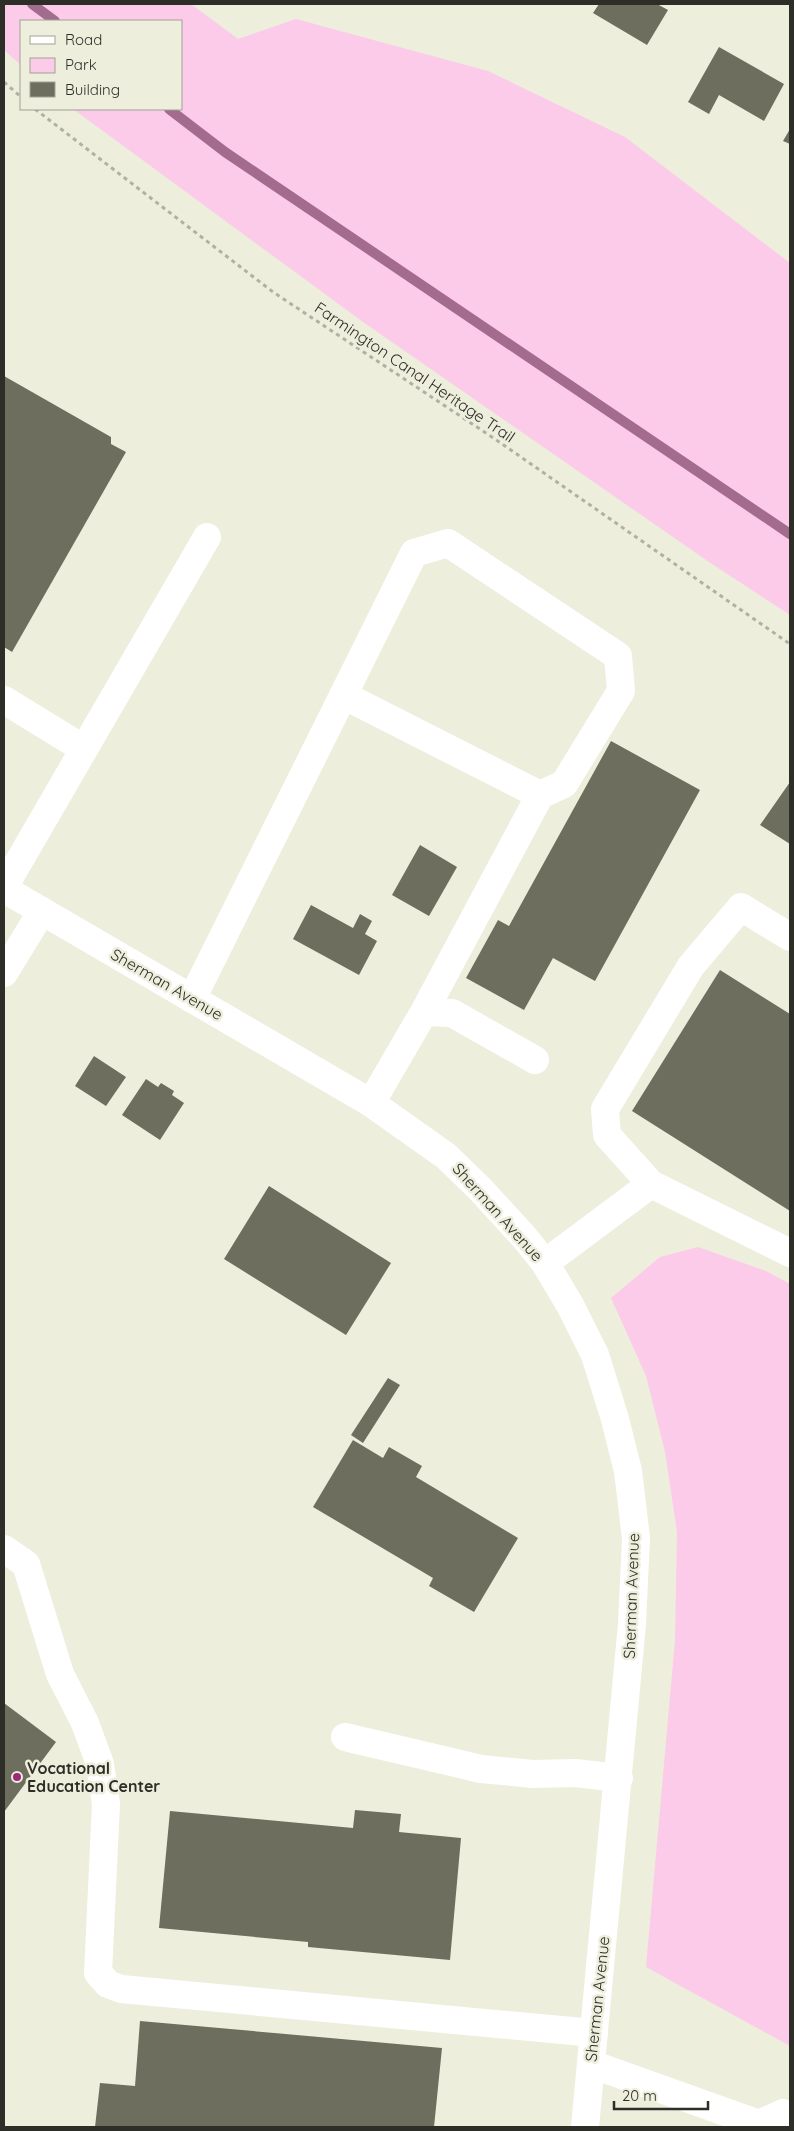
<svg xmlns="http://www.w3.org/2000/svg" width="794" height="2131" font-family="Quicksand,sans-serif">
<rect width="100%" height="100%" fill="#eed"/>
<!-- green -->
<path fill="#fccbe9" d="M4,4H191L238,39L296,19L488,71L625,137L790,263V615L709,562L363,322L73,109H181V21H21V65L4,50Z
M698,1247L766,1271L790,1284V2046L646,1967L675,1640L677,1532L665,1452L646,1376L611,1298L660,1257Z"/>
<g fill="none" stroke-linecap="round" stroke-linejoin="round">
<!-- stream -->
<path stroke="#a36c8e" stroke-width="10" d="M32,4L55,21
M169,109L225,152L790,534"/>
</g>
<!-- building -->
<path fill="#6e6e5f" d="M599,4H657L668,10L647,45L593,13Z
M719,47L784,84L764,121L719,95L709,114L688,102Z
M790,129V144L783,141Z
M4,376L111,437V444L126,452L12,652L4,647Z
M611,741L700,790L595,981L553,958L524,1010L466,978L498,920L509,926Z
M790,782V844L760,825Z
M420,845L457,867L429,916L392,895Z
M311,905L353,928L360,914L372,921L365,934L377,941L359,975L293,939Z
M720,970L790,1014V1211L632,1111Z
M94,1056L126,1077L106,1106L75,1086Z
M146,1079L158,1087L161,1083L174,1091L172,1095L184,1103L160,1140L122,1115Z
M269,1186L391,1263L346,1335L224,1259Z
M388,1378L400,1385L363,1443L351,1435Z
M353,1440L383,1458L389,1447L422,1466L416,1477L518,1538L474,1612L429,1586L433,1578L313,1507Z
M4,1703L56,1742L4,1812Z
M355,1810L401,1814L399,1832L461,1838L450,1960L308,1947V1942L159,1928L170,1811L353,1828Z
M140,2021L442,2048L434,2127H95L100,2083L135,2086Z"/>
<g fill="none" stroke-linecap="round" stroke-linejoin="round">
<!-- path -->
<path stroke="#b1b1a3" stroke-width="3" stroke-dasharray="4 4" stroke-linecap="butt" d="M4,82L21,97
M35,109L273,292L495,439L790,644"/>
<!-- minor -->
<path stroke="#fff" stroke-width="28" d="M4,700L84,749
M4,887L207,537
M790,937L741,907L691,966L605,1109L607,1135L651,1184L790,1253
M4,973L42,911
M192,999L414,553L448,543L618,656L621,691L564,784L540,795L343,695
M424,1012L540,795
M371,1103L424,1012L452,1013L535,1060
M545,1263L651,1184
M4,1549L26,1564L60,1674L85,1723L100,1764L106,1804L98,1973L108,1984L121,1989L594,2033
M345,1737L481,1769L533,1774L575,1773L619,1778
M591,2064L759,2124L783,2113L790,2116"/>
<!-- major -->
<path stroke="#fff" stroke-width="28" d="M4,889L371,1103L446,1156L481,1190L524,1237L545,1263L570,1305L595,1355L615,1419L628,1471L636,1538L632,1624L585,2127"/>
</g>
<!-- markers -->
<circle fill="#9f267d" stroke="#eed" stroke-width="2" cx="17" cy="1777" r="5"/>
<g text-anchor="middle" stroke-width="5" stroke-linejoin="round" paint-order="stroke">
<!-- street labels -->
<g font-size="16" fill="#2e2e28" stroke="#eed">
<text transform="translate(415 372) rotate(34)" y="6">Farmington Canal Heritage Trail</text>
<text transform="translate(167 984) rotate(30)" y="6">Sherman Avenue</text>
<text transform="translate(498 1212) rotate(48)" y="6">Sherman Avenue</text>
<text transform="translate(631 1596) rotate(-88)" y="6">Sherman Avenue</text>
<text transform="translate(597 1999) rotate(-84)" y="6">Sherman Avenue</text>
</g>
<!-- poi labels -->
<g font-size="16" font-weight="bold" fill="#2e2e28" stroke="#eed" text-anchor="start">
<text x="27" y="1774">Vocational<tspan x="27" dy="18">Education Center</tspan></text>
</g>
</g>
<!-- border -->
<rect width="794" height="2131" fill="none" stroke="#2e2e28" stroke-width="10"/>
<!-- legend -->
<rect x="20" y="20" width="162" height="90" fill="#eeeedd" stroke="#a1a195"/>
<rect x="30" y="36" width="25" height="8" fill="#ffffff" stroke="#a1a195"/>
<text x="65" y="45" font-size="15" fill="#2e2e28">Road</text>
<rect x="30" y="58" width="25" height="15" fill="#fccbe9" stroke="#a1a195"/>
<text x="65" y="70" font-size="15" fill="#2e2e28">Park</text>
<rect x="30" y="82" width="25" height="15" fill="#6e6e5f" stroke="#a1a195"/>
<text x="65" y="95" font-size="15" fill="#2e2e28">Building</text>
<!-- scale -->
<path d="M614 2101v8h94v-8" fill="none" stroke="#2e2e28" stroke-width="2.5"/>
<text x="622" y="2101" font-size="15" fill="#2e2e28" stroke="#eeeedd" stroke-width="4" paint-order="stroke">20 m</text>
</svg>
